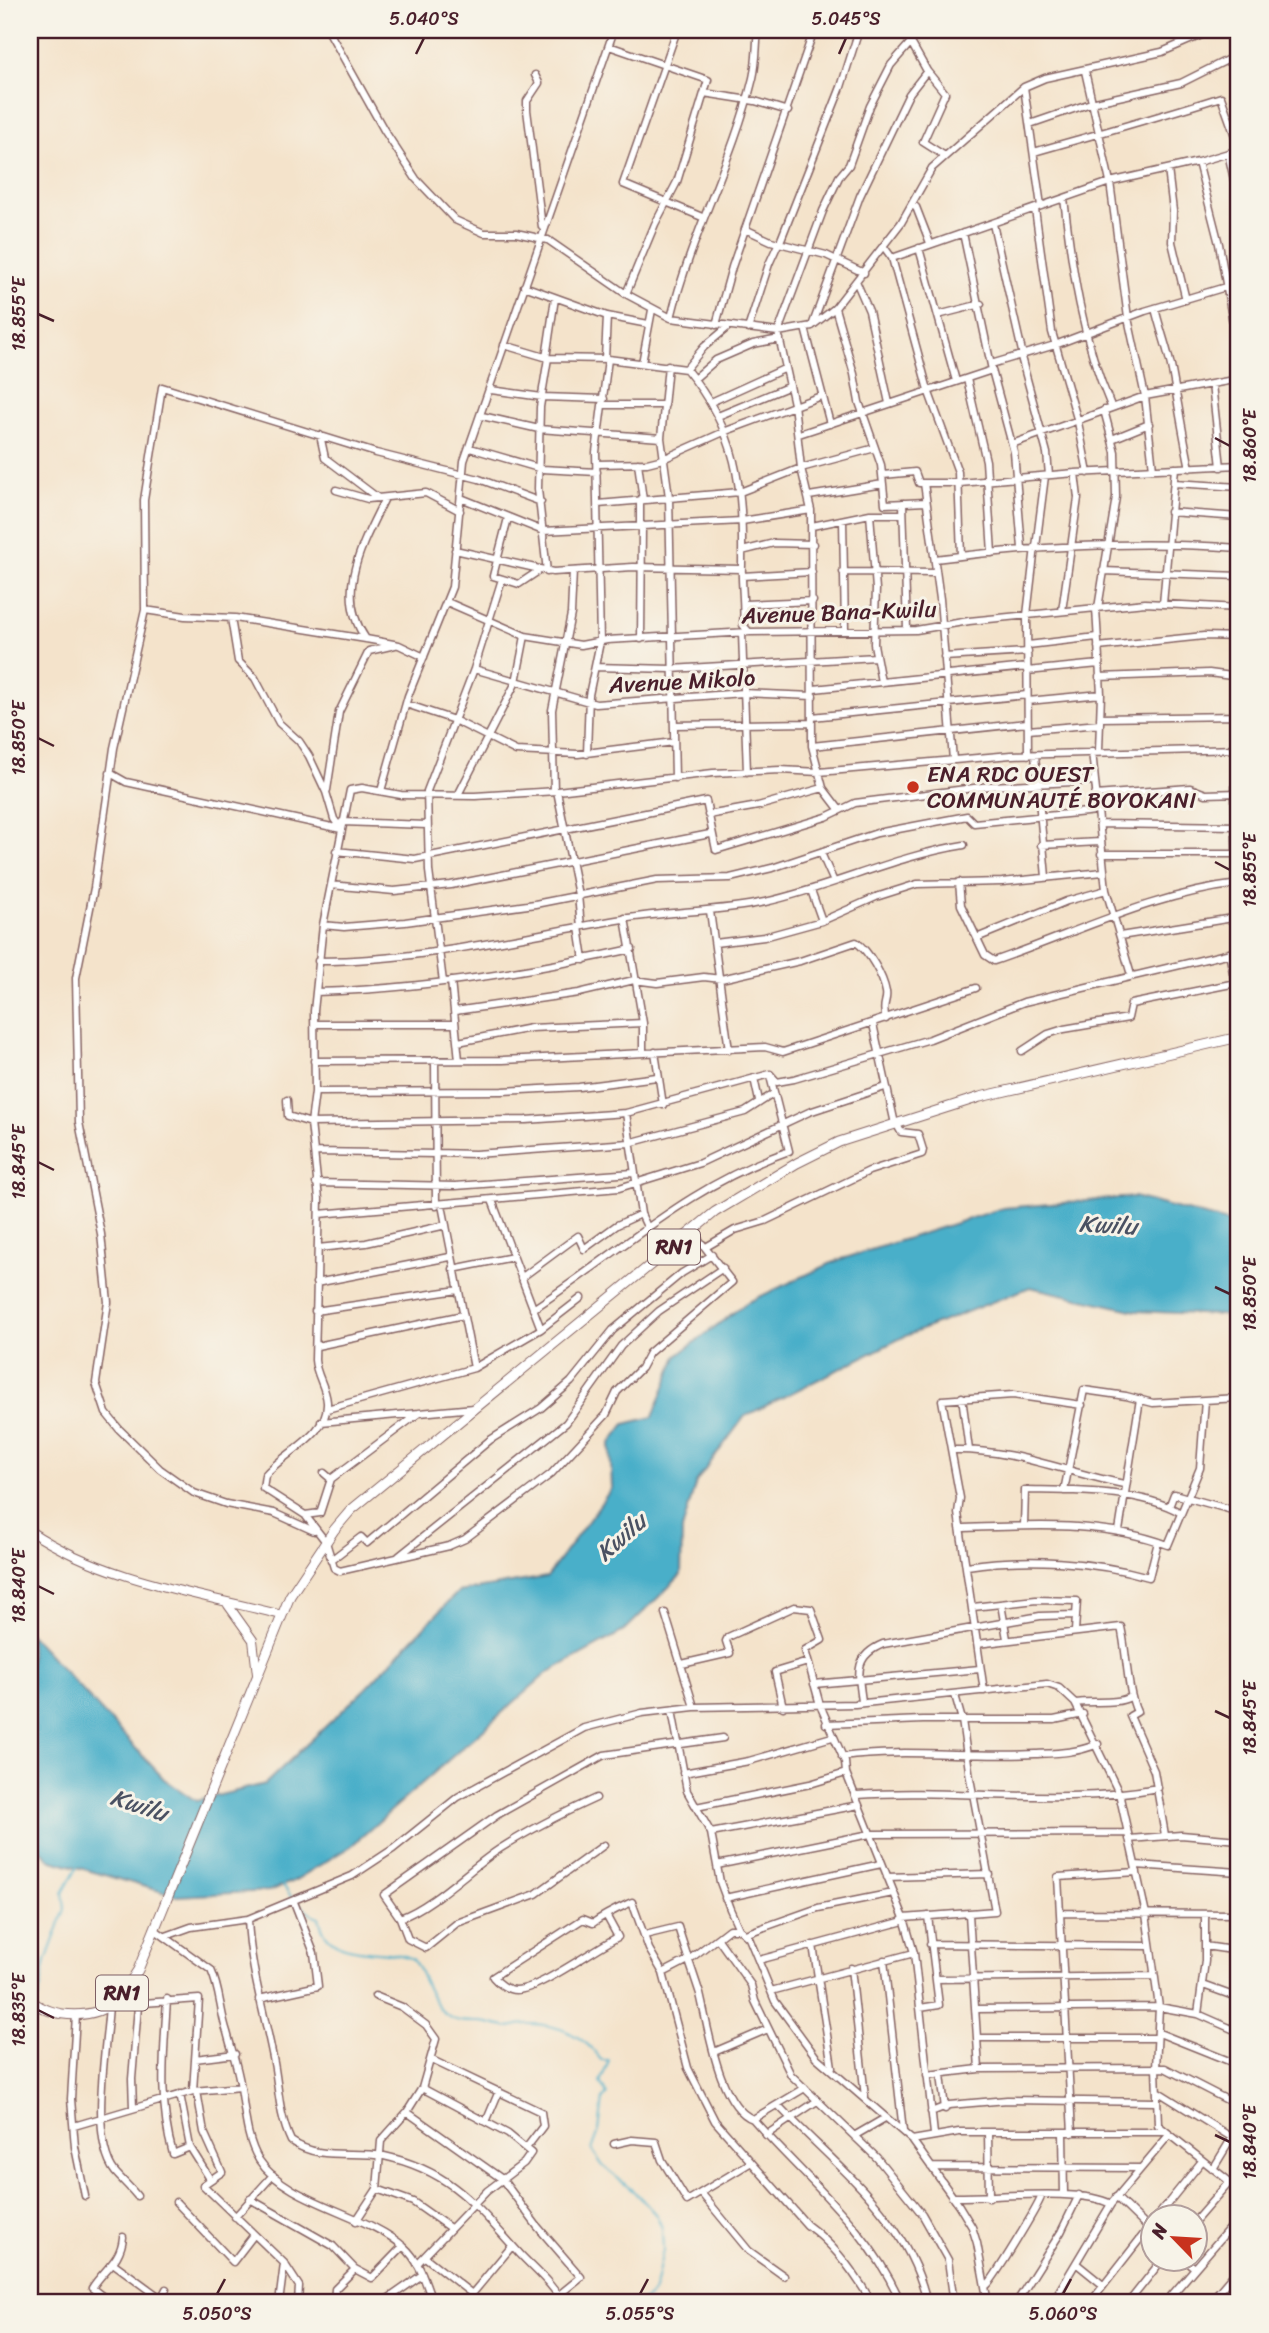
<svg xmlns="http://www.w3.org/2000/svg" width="1269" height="2333" font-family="Sriracha,sans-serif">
<rect width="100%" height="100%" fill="#f7f3e8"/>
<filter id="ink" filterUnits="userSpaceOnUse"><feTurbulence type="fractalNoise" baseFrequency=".0143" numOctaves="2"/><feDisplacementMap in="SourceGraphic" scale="14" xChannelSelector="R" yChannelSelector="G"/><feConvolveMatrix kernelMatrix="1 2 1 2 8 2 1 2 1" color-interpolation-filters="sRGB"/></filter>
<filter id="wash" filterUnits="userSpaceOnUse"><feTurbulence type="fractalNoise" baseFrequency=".00686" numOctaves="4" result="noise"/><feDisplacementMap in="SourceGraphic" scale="28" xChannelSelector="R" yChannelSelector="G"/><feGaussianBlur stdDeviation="1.57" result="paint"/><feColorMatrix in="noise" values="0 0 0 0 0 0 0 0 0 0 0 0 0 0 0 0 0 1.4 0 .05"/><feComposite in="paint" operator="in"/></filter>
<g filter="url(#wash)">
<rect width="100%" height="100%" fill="#f4e3cb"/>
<!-- water -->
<path fill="#4aafc9" stroke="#4a677a" stroke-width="2" d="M1134,1197L1239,1225V1316L1136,1311L1030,1287L903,1337L745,1416L696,1482L682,1530L681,1575L624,1631L547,1673L351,1846L292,1882L269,1891L177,1896L49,1859L30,1837V1634L164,1779L196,1801L265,1784L366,1688L458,1592L547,1577L612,1488L610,1444L625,1424L653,1417L677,1356L746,1303L836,1261L1003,1208Z"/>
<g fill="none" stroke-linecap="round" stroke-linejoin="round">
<!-- stream -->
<path stroke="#4aafc9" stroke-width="2" d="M282,1884L293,1899
M298,1902L311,1914L319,1917C326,1963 384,1945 413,1959C425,1979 429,2002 449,2017C459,2023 469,2021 480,2022C489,2022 497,2026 506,2027C513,2027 520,2024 527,2024C557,2023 585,2036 601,2060H609L600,2082L607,2095L603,2098L599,2131L592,2150L603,2166L639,2196L657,2216L662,2228L663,2250L656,2283L653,2293L641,2303
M38,2000L46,1961L65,1909L63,1893L77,1867
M30,2028L36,2009
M30,2151L32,2166"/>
</g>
</g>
<g filter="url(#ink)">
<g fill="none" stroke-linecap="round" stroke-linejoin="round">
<!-- minor casing -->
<g stroke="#866463" stroke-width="9">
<path id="minor" d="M328,30L384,130L416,179L455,220L484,233H516L548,240L626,294L671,318L778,332L812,326L835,308L901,223L932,168L1024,87L1045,78L1162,52L1213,30
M677,30L623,184L702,217
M904,30L927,71L945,93L923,142L945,156
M609,46L708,80L677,182L655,224L626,294
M1085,71L1110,182L1128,318L1145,396L1153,469
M535,75L539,83L527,101V110L542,227
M1024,87L1041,206
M704,93L755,101L788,111
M1030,124L1091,103L1181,83L1239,54
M1034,152C1097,134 1159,117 1221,97L1239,147
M1228,153L1239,202
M1198,162L1219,244L1239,357
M1168,169L1173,211L1172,242L1186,300
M1064,198C1072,270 1082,339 1111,406
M912,206L916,207L930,243
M1035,209L1052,332L1078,422L1088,473
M993,224L1023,356
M745,229L771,241L826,255L864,273
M963,233L992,370L1014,452L1022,548
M780,242L841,87L859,30
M884,247L892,258L928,390L958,472L961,556
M919,248L956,381
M892,258L1110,182L1198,162L1239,150
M856,281L869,311L889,403
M524,286L607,316L648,324
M835,308L854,374L859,402L881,465L885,504L926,502
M1155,308C1160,330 1168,349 1172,371C1178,403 1183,435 1190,468
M938,315L981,304
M671,318C691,235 733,160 753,78C757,61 756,46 758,30
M716,325L732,267L814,30
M812,326L860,196L909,94L927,71
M805,328L830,424
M748,329L769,264L779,242
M504,345L548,358L608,359L686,369C738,432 743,486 742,565C741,586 745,604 743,625L749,632
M1021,357L1047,453L1049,475
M546,358L555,298
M605,359L607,316
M642,363L652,310
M991,364L1055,345L1145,311L1239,283
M668,365L661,438L669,497L675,778
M686,369L704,347L728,327
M694,379L716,360L753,344L780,339
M967,379L986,461L992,553
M1212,384L1221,467
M491,390L542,397L604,399
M711,402L786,368
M602,405H665
M482,416L539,429L661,438
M718,416L790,386
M799,434L992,370
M320,435L325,458L378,498
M1112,439L1149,424
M1012,444L1145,396L1239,379
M470,448L542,469L597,472
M638,463L643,500
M597,464L647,463L663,459L726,431L821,396
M883,475L915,472L919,483H960L1075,473L1239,465
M924,483L940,599L953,760
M1174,483L1239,487
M336,490L368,499L426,493L460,511
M809,496L883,484
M461,498L543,531L742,521L811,510
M903,503L907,629
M598,504L740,492L801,468L875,448
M1170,512L1239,517
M870,514L876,589L874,644L881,682
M508,518L493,576L519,584L540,570
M843,520L845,630
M640,525V500
M812,526L870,514H903
M1036,547L1045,476
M455,550L553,572L633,567L742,569
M742,551L774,543L813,544
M935,559C1036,546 1137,540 1239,548
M1103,571L1239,576
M547,572L538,489L540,407L548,358
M843,572L936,573
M742,576L812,572
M447,602L525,636L581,645L607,640L749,632L916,630L969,621L1145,603L1239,608
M745,604L813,601
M1163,604L1175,468
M1096,608L1101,694L1099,750
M1098,608L1116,497L1115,452L1104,410
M145,610L185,616L235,618L366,639L399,645L424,657
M1062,611L1078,498L1075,473
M231,618L238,661L255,678L279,723L299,741L309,756L326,792L334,819L341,829
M742,633L747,772
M366,639C333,592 364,542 385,498
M641,639L642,525
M1028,645L1097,637
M1098,647L1204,636L1239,637
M944,657L1028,652
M595,667L671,669L876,657
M474,669L596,704L743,693L813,696
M1027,671L1099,664
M1099,677L1209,673L1239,677
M814,689L1027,667
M1028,701L1101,694
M406,704L454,720L516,751L578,754L674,742
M812,717L1027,695
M1100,718L1239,716
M674,725L812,723
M1028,730L1100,724
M812,746L1027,723
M1092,751L1106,890L1131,975
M587,754L589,695L600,642L596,452L608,359
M1028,755L1027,615L1035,547
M1035,755L1046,877
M110,773L126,782L341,829
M327,790L339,712L369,651L395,645
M381,791L408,696L452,587L464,461L614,30
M554,791L552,710L571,614L573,571
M557,791L578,895L581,927
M458,795L516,682L525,636
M1095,795L1190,788L1206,794L1239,793
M839,809L823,788L812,746L811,510L801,468L794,404L778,332L823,211L839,177L849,165L870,106L891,65L911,42
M708,815L758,806L823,788
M342,822L427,825
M1100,824L1238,826
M1041,845L1100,842
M336,851L415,859L706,801L716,850L826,817L855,803L990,786L1093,781
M821,853L834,882
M1101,854H1237
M959,882L961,905L985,955L994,961C1076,933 1152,894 1239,884
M1237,884L1235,794L1239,707
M331,885L394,891L451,885L710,834
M811,890L822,921
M710,911L729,1050
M625,918L643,1023V1053
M323,925L344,927L405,922L535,904L657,880L730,878L772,868L877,833L967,816L974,823L1097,811
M579,927L584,960
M1120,936L1239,917
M979,937L1067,901L1106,890
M715,943L764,937L822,921L876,897L917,884L1002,882L1103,872
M1229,953L1239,1002
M318,961C421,961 522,936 623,919C670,911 718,912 765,902C833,887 895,856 964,845
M451,981L459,1060
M443,982L429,871L427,791L474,669L502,579
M316,992C422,989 528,972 632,949
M455,1011L579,993L634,980L657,983L704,977L721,979L800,961L856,942C869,951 883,976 886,992C888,1001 881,1004 886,1019
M315,1024H455
M873,1024L895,1124
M458,1042L531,1028L643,1023
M1022,1051L1048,1034L1064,1029L1128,1018L1131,1004L1236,983
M655,1052L663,1105
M435,1060L436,1206
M314,1061L503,1060L765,1047L783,1052L976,988
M770,1074L777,1082L794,1079L930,1039L1024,1002L1239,951
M754,1078L759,1101
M315,1092L502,1091L579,1087L657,1077
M287,1100L288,1116L311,1123L526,1120L626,1113L770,1074
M626,1113L641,1214L661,1256
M316,1152L436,1154
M436,1153L475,1154L629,1143L745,1112L773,1094
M316,1183L455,1186L633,1173
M492,1200L541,1329
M442,1205L474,1368
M319,1214L619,1188L700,1163L809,1112L885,1087
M693,1232L732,1282L649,1353L641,1368L617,1392L606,1415L551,1474L465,1539L449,1546L340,1571L334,1568L326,1542L305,1515L263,1488L265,1475C283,1453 329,1435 327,1402C326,1387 316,1375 315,1360L319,1199L311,1123L315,1092L314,1011L323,925L350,790L362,788L401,795L475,796L557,791L713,773L780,770L819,772L1011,755L1239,749
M706,1247L735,1230L765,1221L869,1171L922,1154L923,1150L918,1134L901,1132L896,1123
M318,1248L366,1243L446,1225
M453,1269L513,1257
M521,1278L578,1236L584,1249L617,1225L641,1214
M316,1283L450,1257
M533,1309C622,1251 686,1187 789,1151L770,1076
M315,1311L458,1290
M317,1346L463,1315
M962,1397L969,1450
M327,1409L474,1368L541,1329L581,1298
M321,1422L474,1408
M952,1450C1010,1448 1068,1473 1124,1484
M331,1479L419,1413
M1064,1491L1084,1390L1126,1396L1153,1403L1238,1398
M1169,1507L1174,1494L1239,1512
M305,1515L320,1513L331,1479L324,1473
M1024,1526L1025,1490C1072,1491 1140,1489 1181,1513
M960,1528C1030,1526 1101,1520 1168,1545L1200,1468L1205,1400
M314,1531L274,1513L226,1504L194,1493L160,1469L119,1429L106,1413L96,1383L108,1302L101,1234L79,1122L76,978L94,888L114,748L145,610L144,500L162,387L376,453L479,479L541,502
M1119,1531L1140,1399
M399,1556L566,1423L621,1346L659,1311L723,1268
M331,1560L361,1537L367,1543L490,1440L541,1408L571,1382L613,1330L682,1273L712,1255
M967,1566C1025,1557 1093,1561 1149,1577L1158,1542
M1001,1604L1007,1639
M973,1607L1036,1600L1077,1601L1075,1631
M665,1613L694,1707
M977,1644L1121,1627C1127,1653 1127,1691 1137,1712L1130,1716L1154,1771L1165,1835
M682,1664L730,1653L726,1641L728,1637L794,1607L811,1609L822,1640L805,1650L820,1705L845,1762L846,1773L904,1918L914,1953L934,2134
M814,1684L980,1669
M984,1691L958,1513L960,1498L942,1400L1013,1395L1082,1405
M862,1701C858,1673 854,1656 883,1644L1040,1616L1076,1615
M1075,1703C1092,1700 1116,1705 1130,1697
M783,1707L775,1672L808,1662
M672,1710L687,1791L711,1833L720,1882L730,1909L739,1929L749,1938L775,2001L816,2057L912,2140L958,2204L972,2227L977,2243L988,2303
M826,1724L923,1720H1054L1083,1714
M842,1757C906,1748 971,1758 1035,1754C1058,1753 1076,1753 1098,1744
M683,1773L749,1761L832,1737
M857,1795C957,1788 1059,1806 1158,1788
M696,1807L810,1784L846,1773
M711,1833L859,1805
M1129,1839L1181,1835L1239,1840
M604,1845L536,1894L457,1923L426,1948L408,1939L400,1918L384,1895L497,1815L604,1755L723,1738
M717,1865L870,1834L1128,1833
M1136,1865L1239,1872
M887,1877L989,1874
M725,1898L881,1864
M1062,1913L1239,1914
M969,1914L979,2069
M606,1915L618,1937C595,1948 539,1990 516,1990C507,1990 498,1983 493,1977L583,1919L593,1923C605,1914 619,1908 632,1902L649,1949L663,1973L688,2068L715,2121L807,2225C835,2245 855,2273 872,2303
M400,1918C434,1906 471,1867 501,1848C531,1829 563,1813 596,1798
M248,1919C250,1969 265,2014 274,2063C279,2090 279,2116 291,2141C319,2161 352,2150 384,2156C452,2171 477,2207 520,2254C534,2269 554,2285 562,2303
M154,1929L211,1970C220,1989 220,2012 227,2032C232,2051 238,2068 241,2088C245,2111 246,2139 259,2160C287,2203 367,2213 404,2247C420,2261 426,2284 433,2303
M745,1934L818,1908L893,1893
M645,1935L678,1927C685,1950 693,1972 700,1994C708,2026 719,2107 753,2119C805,2179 870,2228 901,2303
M166,1936L191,1927L248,1919L352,1876L393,1849L458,1797L584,1728L642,1713L694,1707L855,1704L1047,1684L1059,1688L1075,1703L1119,1793L1146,1914L1159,2007L1156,2068L1158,2125L1239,2189
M718,1939L751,1985L755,2001L791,2075L877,2158L922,2214L948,2260L954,2303
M930,1944L1149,1946
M813,1945L832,2067
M1205,1946L1239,1951
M759,1960L900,1922L904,1918L995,1911L970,1778L962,1720L955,1695
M884,1960L903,2131
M851,1968L865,2097
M663,1973L690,1959L729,1929H739
M936,1979L1153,1976
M1203,1985L1239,1998
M771,1991L914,1953
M167,1999C164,2052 158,2102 173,2154L190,2147
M259,1999L318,1986L314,1953L294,1902
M109,2005C107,2045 89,2139 115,2172C122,2180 130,2187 137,2196
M920,2008L939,2005L928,1916
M977,2009L1159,2007L1198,2014L1239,2032
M1198,2014L1205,1961V1915
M76,2015L71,2099L75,2147L85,2196
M979,2038H1157L1159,2033L1239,2065
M714,2052L768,2029
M195,2059L235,2054
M432,2060L541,2112L543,2126L527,2147
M941,2074L945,2109
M927,2075L979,2069L1165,2068L1239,2106
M197,2091L204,2132L222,2172L203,2185L284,2263L299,2286L298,2303
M1157,2091L1239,2142
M180,2094L190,2147L210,2179
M778,2105C835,2166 909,2217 927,2303
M133,2108L132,2079L138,2006L143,2003L199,1999L193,2091
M407,2112L502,2179L537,2226L581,2277L549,2303
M931,2112L949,2105L1007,2100L1157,2102
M753,2119L805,2088
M486,2122L499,2091
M74,2126L193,2091L241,2087
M988,2132L989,2198
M1063,2133L1064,2195
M1072,2133L1058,1877L1137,1872
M766,2135L817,2101
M854,2136L885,2118
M912,2140L959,2132H1164
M614,2144L632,2140L656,2142L662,2160L687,2201L750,2163
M931,2167L1141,2168
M1213,2169L1239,2126
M377,2189L413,2202L450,2228
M702,2194L749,2251L784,2276
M952,2197C992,2198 1080,2187 1111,2204
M1116,2197L1148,2228
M250,2199L333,2246L355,2269L372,2278L403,2246
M176,2202L233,2262L253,2236
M235,2217L273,2175
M1156,2218L1202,2161
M1196,2220L1229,2182
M356,2221L377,2189L381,2141L407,2112L422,2088L436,2039L426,2025L402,2007L375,1996
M425,2257L472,2294L512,2246
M1185,2260L1195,2268
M113,2263L162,2299
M417,2264L487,2191L524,2163L531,2153L508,2134L422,2088
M1077,2264L1103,2285
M987,2285C992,2282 1039,2205 1041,2197
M91,2303L101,2295
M111,2303L92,2288C104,2269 121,2261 123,2237
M159,2303L166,2289
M279,2303L284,2264
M334,2303L335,2289L355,2269
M382,2303L422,2275
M1016,2303L1061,2232L1079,2195
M1052,2303L1111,2204L1169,2135
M1090,2303L1154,2221
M1128,2303L1162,2260
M1165,2303L1239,2217
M1209,2303L1239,2268"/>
</g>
<!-- major casing -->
<g stroke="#866463" stroke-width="10">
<path id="major" d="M30,1531C103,1580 199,1594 282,1615
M228,1605L253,1640L257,1674"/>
</g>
<!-- highway casing -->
<g stroke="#866463" stroke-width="11">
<path id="highway" d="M30,2000C54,2019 96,2021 118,1998C126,1990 132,1979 138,1970L290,1596L334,1530L351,1510L715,1212L797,1163L839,1142L980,1097L1239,1037"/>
</g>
<!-- minor -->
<use href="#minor" stroke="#fff" stroke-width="6"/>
<!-- major -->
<use href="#major" stroke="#fff" stroke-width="8"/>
<!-- highway -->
<use href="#highway" stroke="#fff" stroke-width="9"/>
</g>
</g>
<!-- ticks -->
<path fill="none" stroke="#4a1f2b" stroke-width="2.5" d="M416,54L424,38M839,54L846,38M38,314L54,321M1215,438L1230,446M38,738L54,746M1215,862L1230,870M38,1162L54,1170M1215,1287L1230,1294M38,1586L54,1594M1215,1711L1230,1718M38,2010L54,2018M1215,2135L1230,2142M217,2294L225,2279M640,2294L648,2279M1063,2294L1071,2279"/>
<!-- markers -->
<circle fill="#c8321e" stroke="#f7f3e8" stroke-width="2.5" cx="913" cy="787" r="7"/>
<g text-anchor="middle" stroke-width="6" stroke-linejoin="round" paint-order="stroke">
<!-- shield labels -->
<g fill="#f7f3e8" stroke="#7e5f64" stroke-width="2">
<rect x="648" y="1229.5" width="52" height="35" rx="5"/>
<rect x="96" y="1975.5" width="52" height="35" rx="5"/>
</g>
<g font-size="21" font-weight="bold" fill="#4a1f2b">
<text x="674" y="1254">RN1</text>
<text x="122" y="2000">RN1</text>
</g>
<!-- street labels -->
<g font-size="23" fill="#4a1f2b" stroke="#f7f3e8">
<text transform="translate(839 612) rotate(-2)" y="8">Avenue Bana-Kwilu</text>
<text transform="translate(682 681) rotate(-3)" y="8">Avenue Mikolo</text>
</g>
<!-- poi labels -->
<g font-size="23" fill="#4a1f2b" stroke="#f7f3e8" text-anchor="start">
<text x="927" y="782">ENA RDC OUEST<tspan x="927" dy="26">COMMUNAUTÉ BOYOKANI</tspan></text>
</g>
<!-- water labels -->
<g font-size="24" font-style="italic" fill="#4a5162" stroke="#f7f3e8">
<text transform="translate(1108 1225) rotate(3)" y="8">Kwilu</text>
<text transform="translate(621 1537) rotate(-42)" y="8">Kwilu</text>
<text transform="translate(139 1805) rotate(18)" y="8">Kwilu</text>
</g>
</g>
<!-- margin -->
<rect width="1269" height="2333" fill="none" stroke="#f7f3e8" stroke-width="77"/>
<!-- north arrow -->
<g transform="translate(1174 2238) rotate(295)"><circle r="33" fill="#f7f3e8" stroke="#b29e9c" stroke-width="2"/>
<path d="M0-5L12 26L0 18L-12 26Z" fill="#c8321e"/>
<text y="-10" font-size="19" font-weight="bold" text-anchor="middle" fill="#4a1f2b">N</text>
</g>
<rect x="38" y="38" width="1192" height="2256" fill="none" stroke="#4a1f2b" stroke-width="2.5"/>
<g font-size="18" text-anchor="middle" fill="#4a1f2b">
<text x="424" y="25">5.040°S</text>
<text x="846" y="25">5.045°S</text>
<text transform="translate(19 314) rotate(-90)" y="6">18.855°E</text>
<text transform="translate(1250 446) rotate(-90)" y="6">18.860°E</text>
<text transform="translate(19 738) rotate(-90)" y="6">18.850°E</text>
<text transform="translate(1250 870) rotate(-90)" y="6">18.855°E</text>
<text transform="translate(19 1162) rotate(-90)" y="6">18.845°E</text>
<text transform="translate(1250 1294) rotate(-90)" y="6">18.850°E</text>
<text transform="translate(19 1586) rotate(-90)" y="6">18.840°E</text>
<text transform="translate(1250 1718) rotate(-90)" y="6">18.845°E</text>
<text transform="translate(19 2010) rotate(-90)" y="6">18.835°E</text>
<text transform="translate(1250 2142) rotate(-90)" y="6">18.840°E</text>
<text x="217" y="2320">5.050°S</text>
<text x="640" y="2320">5.055°S</text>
<text x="1063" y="2320">5.060°S</text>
</g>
</svg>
